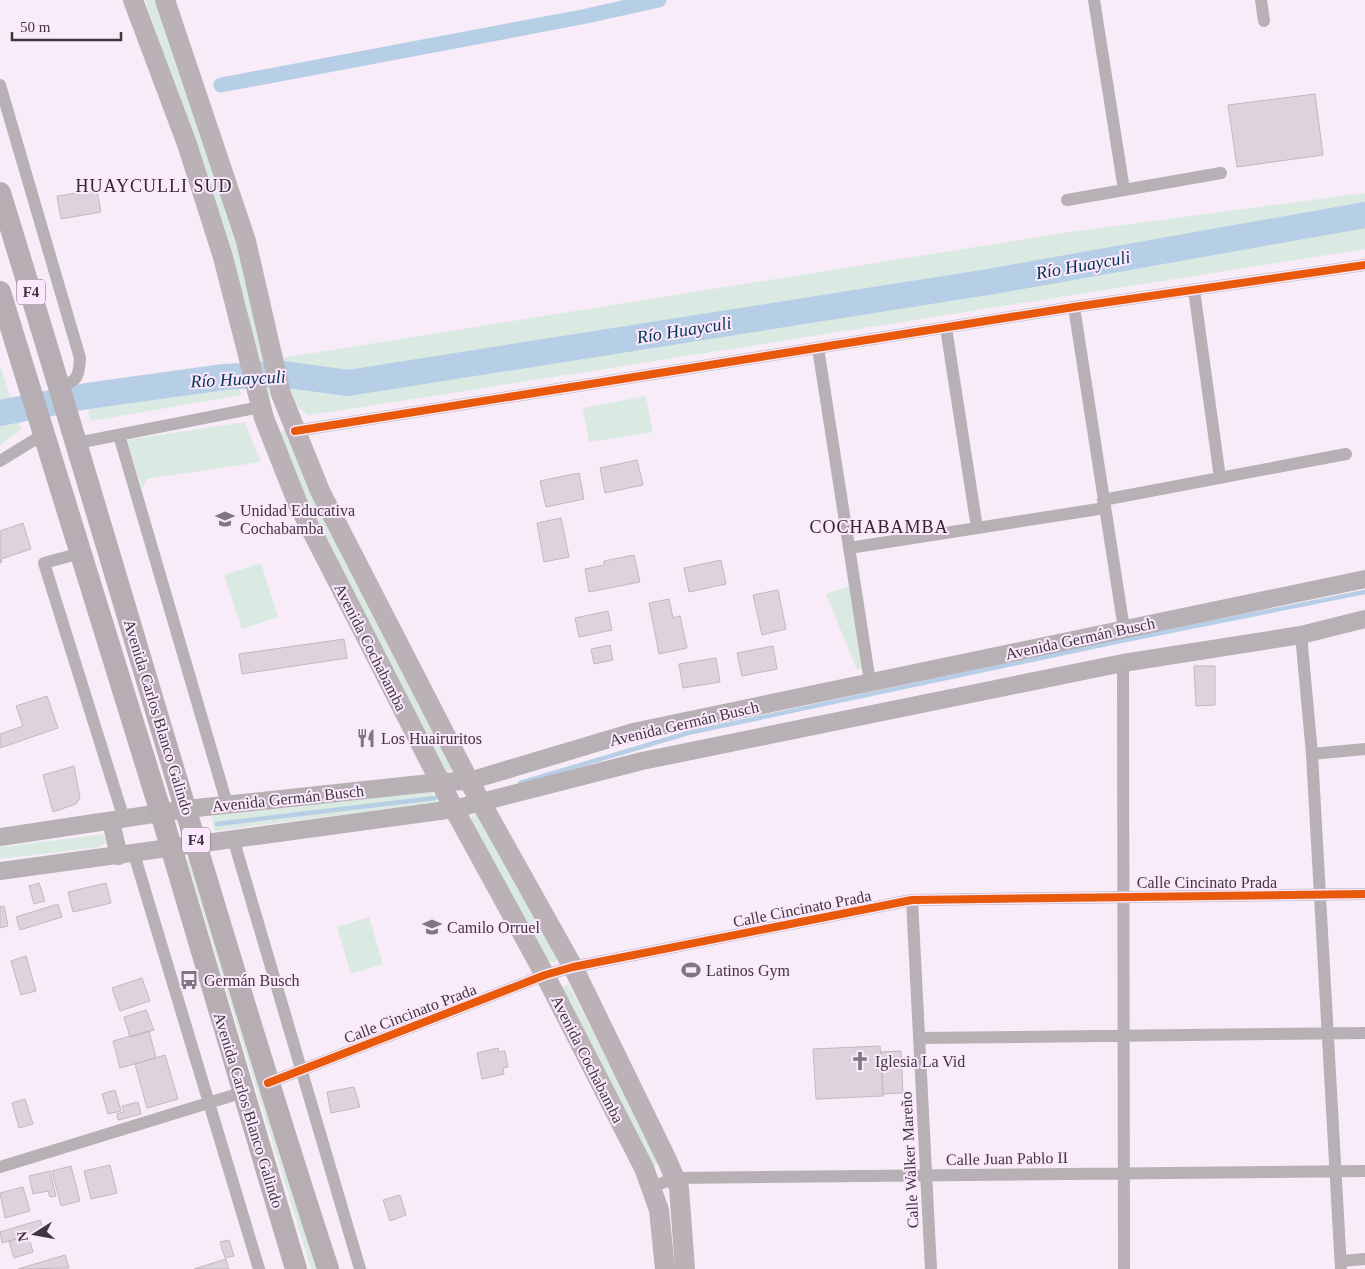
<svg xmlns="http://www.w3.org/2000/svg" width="1365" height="1269" font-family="Georgia,serif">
<rect width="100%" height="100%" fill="#f7ecf7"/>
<!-- green -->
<path fill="#daeae2" d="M145,0H156L238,240L273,395L266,398L196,148Z
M1365,193V249L363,407L308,415L292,403L282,358L1063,233Z
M0,365L21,429L0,445Z
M230,367L242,395L91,421L80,385Z
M646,396L653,432L589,442L583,408Z
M245,422L261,462L147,479L142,489L127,440Z
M284,430L287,431L452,766L450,771L446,772L313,516L280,433Z
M261,563L278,617L242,629L224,575Z
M852,585L865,666L857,670L826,594Z
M431,789L438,803L215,831L211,817L217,813Z
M474,814L478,815L557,956V961L554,962L547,961L470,820Z
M98,835H102L106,839L105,843L99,847L0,859V847Z
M190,859L316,1269H311L187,860Z
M369,917L383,964L351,974L337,927Z
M568,984L659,1161L654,1167L651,1166L562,988Z"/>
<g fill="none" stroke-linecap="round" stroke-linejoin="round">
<!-- stream -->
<path stroke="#b6cee6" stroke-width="4.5" d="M520,783L688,733L1125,640L1365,592
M217,824L435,798"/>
<!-- canal -->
<path stroke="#b6cee6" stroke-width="15" d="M221,85L582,17L659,0"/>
<!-- river -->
<path stroke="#b6cee6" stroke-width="26" d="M0,413L87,396L224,377L282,374L348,383L988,282L1365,215"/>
</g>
<!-- building -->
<path fill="#dcd3dc" stroke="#c1b8c0" d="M1315,94L1323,155L1237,167L1228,105Z
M97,190L101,212L61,219L57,196Z
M637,460L643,485L605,493L600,468Z
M579,473L584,499L546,507L540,481Z
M561,518L569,557L544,562L537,523Z
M23,523L31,549L1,559L2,562L0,563V531Z
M634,555L640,582L589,592L585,569L604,565V561Z
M721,560L726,584L689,592L684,568Z
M778,590L786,629L762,635L753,595Z
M669,599L673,618L680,616L687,648L659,654L649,603Z
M608,611L612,630L579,637L575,618Z
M344,639L347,658L242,674L239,654Z
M610,645L613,660L594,664L591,649Z
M773,646L777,669L742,676L737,653Z
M716,658L720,682L683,688L679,664Z
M1194,666H1215V705L1196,706Z
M47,696L58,728L0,748V734L23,726L16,706Z
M74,766L80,798L76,804L53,812L43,775Z
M39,883L45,901L34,904L29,886Z
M106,883L111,903L73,912L68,892Z
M58,904L62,917L20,930L16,917Z
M4,906L8,926L0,928V907Z
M26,956L36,991L21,995L11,961Z
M142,978L150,1001L120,1011L112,988Z
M146,1010L154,1030L130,1037L124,1017Z
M149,1031L156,1058L120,1068L113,1041Z
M880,1046L883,1096L816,1099L813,1049Z
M498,1048L499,1052L505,1051L508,1067L503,1068L504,1074L482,1079L477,1053Z
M901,1051L903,1093L883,1094L881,1052Z
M165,1055L178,1099L147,1108L135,1064Z
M354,1087L360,1107L331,1113L327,1092Z
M115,1090L121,1111L108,1114L102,1094Z
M25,1099L33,1124L19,1128L12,1103Z
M138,1102L141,1114L118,1120L117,1114L124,1112L122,1106Z
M110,1165L117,1193L91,1199L84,1171Z
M71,1166L80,1201L61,1206L52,1171Z
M50,1171L56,1196L50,1197L48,1191L33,1194L29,1176Z
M23,1187L30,1211L5,1218L0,1193Z
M400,1195L406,1215L390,1221L383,1200Z
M40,1220L44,1231L2,1243L0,1232Z
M28,1235L33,1252L14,1258L9,1241Z
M229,1240L234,1256L225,1258L220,1242Z
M65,1255L69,1268L19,1269H18Z
M226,1259L229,1269H194Z"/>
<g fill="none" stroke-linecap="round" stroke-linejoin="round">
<!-- street -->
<path stroke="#b7b0b5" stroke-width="12" d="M1094,0L1124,190
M1261,0L1264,21
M0,85L80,358C79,376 78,381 60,387
M1067,200L1221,173
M1194,290L1220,478
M1074,307L1124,629
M946,328L977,528
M818,348L870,682
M295,431L1074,307L1365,265
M119,435L227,804
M77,443L261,407
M0,461L44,434
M1103,500L1346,454
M849,548L1105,508
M81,553L44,563L124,819
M1301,635L1312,754L1341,1269
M1123,663L1124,1269
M1312,754L1365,749
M233,838L360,1269
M134,854L259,1269
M912,900L931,1269
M919,1038L1365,1033
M268,1083L545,975L573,967L912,900L1365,894
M0,1167L244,1092
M652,1187L675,1178L1365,1171
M1341,1261L1365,1259"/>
<!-- secondary -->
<path stroke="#b7b0b4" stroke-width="18" d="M111,822L119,856
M0,837L187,809L440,782L469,781L633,732L1365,579
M0,871L454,809L642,761L1123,663L1301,635L1365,619"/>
<!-- primary -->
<path stroke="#bbb2b8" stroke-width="20" d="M133,0L187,144L223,257L264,418L298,504L454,809L545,975L644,1168L659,1210L665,1269
M165,0L246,241L281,394L320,491L469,781L573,967L667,1160L679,1188L685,1269"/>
<!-- highway -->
<path stroke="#b6aeb3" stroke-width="22" d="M0,193C111,551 212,912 328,1269
M0,292L161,813L296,1269"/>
<!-- cycleway casing -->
<g stroke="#fce8fc" stroke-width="11">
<path id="cycleway" d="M295,431L1074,307L1365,265
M268,1083L545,975L573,967L912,900L1365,894"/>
</g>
<!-- cycleway -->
<use href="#cycleway" stroke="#e8590c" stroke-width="8"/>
</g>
<!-- icons -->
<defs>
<g id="school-bare" transform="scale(1.5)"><path d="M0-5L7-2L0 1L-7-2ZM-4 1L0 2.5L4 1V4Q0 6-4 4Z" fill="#7f767f" stroke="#fce8fc" stroke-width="2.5" paint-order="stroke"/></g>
<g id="restaurant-bare" transform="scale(1.5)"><path d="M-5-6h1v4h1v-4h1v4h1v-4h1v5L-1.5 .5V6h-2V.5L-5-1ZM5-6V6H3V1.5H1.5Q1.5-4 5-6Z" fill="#7f767f" stroke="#fce8fc" stroke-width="2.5" paint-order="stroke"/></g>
<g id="stadium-bare" transform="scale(1.5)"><path d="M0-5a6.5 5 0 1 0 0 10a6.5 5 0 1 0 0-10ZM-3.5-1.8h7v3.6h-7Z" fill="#7f767f" stroke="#fce8fc" stroke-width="2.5" paint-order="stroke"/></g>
<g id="bus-bare" transform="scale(1.5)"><path d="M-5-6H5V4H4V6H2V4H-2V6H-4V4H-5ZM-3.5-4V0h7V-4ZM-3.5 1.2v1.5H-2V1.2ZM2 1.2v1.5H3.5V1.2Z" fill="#7f767f" stroke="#fce8fc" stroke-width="2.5" paint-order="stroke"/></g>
<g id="church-bare" transform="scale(1.5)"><path d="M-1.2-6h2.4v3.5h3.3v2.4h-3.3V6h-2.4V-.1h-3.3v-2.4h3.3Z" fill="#7f767f" stroke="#fce8fc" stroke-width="2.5" paint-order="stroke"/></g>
</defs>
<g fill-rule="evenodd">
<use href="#school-bare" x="225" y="519"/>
<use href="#restaurant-bare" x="366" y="738"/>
<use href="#school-bare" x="432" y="927"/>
<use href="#stadium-bare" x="691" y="970"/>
<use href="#bus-bare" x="189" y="980"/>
<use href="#church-bare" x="860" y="1061"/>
</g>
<g text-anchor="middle" stroke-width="4" stroke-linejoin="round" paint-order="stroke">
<!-- shield labels -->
<g fill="#fce8fc" stroke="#786c78" stroke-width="1">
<rect x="17" y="279.5" width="28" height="25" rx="4"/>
<rect x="182" y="827.5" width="28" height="25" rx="4"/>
</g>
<g font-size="15" font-weight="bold" fill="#3f373f">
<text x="31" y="297">F4</text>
<text x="196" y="845">F4</text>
</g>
<!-- poi labels -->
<g font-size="16" fill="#3f373f" stroke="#fce8fc" text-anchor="start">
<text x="240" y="516">Unidad Educativa<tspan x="240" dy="18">Cochabamba</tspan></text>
<text x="381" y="744">Los Huairuritos</text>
<text x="447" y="933">Camilo Orruel</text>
<text x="706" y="976">Latinos Gym</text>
<text x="204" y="986">Germán Busch</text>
<text x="875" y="1067">Iglesia La Vid</text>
</g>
<!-- street labels -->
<g font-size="16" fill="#3f373f" stroke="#fce8fc">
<text transform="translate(1080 638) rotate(-12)" y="6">Avenida Germán Busch</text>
<text transform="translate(371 647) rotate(63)" y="6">Avenida Cochabamba</text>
<text transform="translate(159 717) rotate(73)" y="6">Avenida Carlos Blanco Galindo</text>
<text transform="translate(684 723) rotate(-13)" y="6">Avenida Germán Busch</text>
<text transform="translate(288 798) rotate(-6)" y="6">Avenida Germán Busch</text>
<text x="1207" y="888">Calle Cincinato Prada</text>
<text transform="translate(802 908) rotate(-11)" y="6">Calle Cincinato Prada</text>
<text transform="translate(410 1013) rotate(-21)" y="6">Calle Cincinato Prada</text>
<text transform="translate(588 1059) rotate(63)" y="6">Avenida Cochabamba</text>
<text transform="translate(249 1110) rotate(73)" y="6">Avenida Carlos Blanco Galindo</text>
<text transform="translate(1007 1158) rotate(-1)" y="6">Calle Juan Pablo II</text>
<text transform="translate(909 1160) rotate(-93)" y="6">Calle Walker Mareño</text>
</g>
<!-- neighbourhood labels -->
<g font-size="18" letter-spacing="1" fill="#332534" stroke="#fce8fc">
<text x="154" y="192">HUAYCULLI SUD</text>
<text x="879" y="533">COCHABAMBA</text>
</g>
<!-- water labels -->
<g font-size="18" font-style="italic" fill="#033552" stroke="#fce8fc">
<text transform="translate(1083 265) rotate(-10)" y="6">Río Huayculi</text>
<text transform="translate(684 330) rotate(-9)" y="6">Río Huayculi</text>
<text transform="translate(238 379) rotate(-3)" y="6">Río Huayculi</text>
</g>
</g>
<!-- north arrow -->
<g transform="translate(35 1234) rotate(259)" stroke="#fce8fc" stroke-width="4" paint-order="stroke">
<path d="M0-4L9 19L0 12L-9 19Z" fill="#3f373f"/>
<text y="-8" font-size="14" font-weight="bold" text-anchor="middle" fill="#3f373f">N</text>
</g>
<!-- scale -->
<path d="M12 32v8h109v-8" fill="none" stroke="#3f373f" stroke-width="2.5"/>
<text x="20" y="32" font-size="15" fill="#3f373f" stroke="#fce8fc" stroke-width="4" paint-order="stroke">50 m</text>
</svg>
